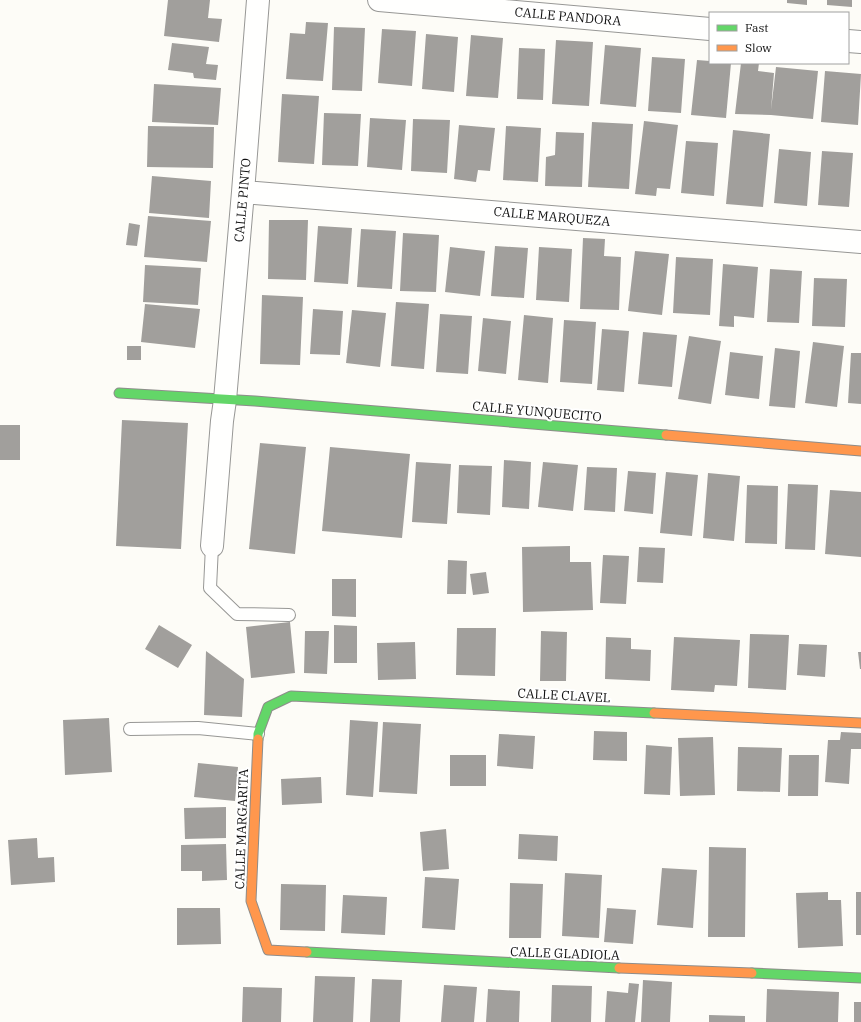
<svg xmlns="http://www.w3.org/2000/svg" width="861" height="1022" font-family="'IBM Plex Serif',serif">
<rect width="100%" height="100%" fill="#fdfcf7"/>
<!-- building -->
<path fill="#a19f9c" d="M168,0H210L208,18L222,19L219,42L164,36Z
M787,0H807V5L787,3Z
M827,0H852V7L827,5Z
M306,22L328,23L323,81L286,79L290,33L305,34Z
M334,27L365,28L362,91L332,90Z
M382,29L416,31L412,86L378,83Z
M426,34L458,37L454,92L422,89Z
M471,35L503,38L498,98L466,96Z
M556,40L593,42L589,106L552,104Z
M172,43L209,47L206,64L218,65L216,80L194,78L193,73L168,70Z
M605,45L641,48L636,107L600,104Z
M519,48L545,49L543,100L517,99Z
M652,57L685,59L681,113L648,111Z
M697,60L710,61V63H731L726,118L691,115Z
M741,63H759L758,71L774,73L771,110L776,67L818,71L813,119L771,115L735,114Z
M825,71L861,74L858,125L821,122Z
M154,84L221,88L218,125L152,122Z
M282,94L319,96L314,164L278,162Z
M324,113L361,114L358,166L322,165Z
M370,118L406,120L402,170L367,167Z
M413,119L450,120L447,173L411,171Z
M644,121L678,125L670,189L657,188L656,196L635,194Z
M592,122L633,124L629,189L588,187Z
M459,125L495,128L490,171L478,170L476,182L454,179Z
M148,126L214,127L213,168L147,167Z
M506,126L541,128L538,182L503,180Z
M733,130L770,134L763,207L726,204Z
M556,132L584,133L582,187L545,186L546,157L555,155Z
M686,141L718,143L714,196L681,193Z
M779,149L811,152L807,206L774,203Z
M822,151L853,153L849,207L818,205Z
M152,176L211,181L209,218L149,213Z
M148,216L211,221L207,262L144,257Z
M269,220H308L306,280L268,279Z
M129,223L140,225L137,246L126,245Z
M318,226L352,228L348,284L314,282Z
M361,229L396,231L392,289L357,287Z
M403,233L439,235L436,292L400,291Z
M583,238L605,239L604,256L621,257L619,310L580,309Z
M495,246L528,248L524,298L491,296Z
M450,247L485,251L480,296L445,292Z
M539,247L572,249L569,302L536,300Z
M635,251L669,254L662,315L628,311Z
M676,257L713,259L710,315L673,313Z
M723,264L758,267L754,318L734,316V327L719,326Z
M145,265L201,268L198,305L143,302Z
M770,269L802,271L799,323L767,322Z
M814,278L847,279L845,327L812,326Z
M262,295L303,297L300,365L260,364Z
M396,302L429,304L424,369L391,366Z
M145,304L200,309L195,348L141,342Z
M313,309L343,311L340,355L310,354Z
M352,310L386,313L380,367L346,363Z
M440,314L472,316L468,374L436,372Z
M524,315L553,318L548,383L518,380Z
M483,318L511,321L506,374L478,371Z
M564,320L596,322L592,384L560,382Z
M602,329L629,331L624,392L597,390Z
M643,332L677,335L672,387L638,384Z
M689,336L721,341L711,404L678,399Z
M813,342L844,346L837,407L805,403Z
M127,346H141V360H127Z
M775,348L800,351L795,408L769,406Z
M730,352L763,356L759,399L725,395Z
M851,353H861V404L848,403Z
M122,420L188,423L181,549L116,546Z
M0,425H20V460H0Z
M260,443L306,447L295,554L249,549Z
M330,447L410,454L402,538L322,531Z
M504,460L531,462L529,509L502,507Z
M416,462L451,464L447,524L412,522Z
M543,462L578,465L573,511L538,507Z
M459,465L492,466L490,515L457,513Z
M587,467L617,468L615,512L584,510Z
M628,471L656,473L653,514L624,511Z
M666,472L698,475L692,536L660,533Z
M708,473L740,476L734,541L703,538Z
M788,484L818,485L815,550L785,549Z
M747,485L778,486L777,544L745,543Z
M830,490L861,492V557L825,554Z
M570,546V562H591L593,610L523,612L522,547Z
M639,547L665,548L663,583L637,582Z
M603,555L629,556L626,604L600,603Z
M448,560L467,561L466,594H447Z
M486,572L489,593L473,595L470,574Z
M332,579H356V617L332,616Z
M290,622L295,673L251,678L246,627Z
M159,625L192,645L178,668L145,649Z
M334,625L357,626V663H334Z
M457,628H496L495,676L456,675Z
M305,631H329L327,674L304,673Z
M541,631L567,632L566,681H540Z
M750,634L789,635L786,690L748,688Z
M606,637L631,638V649L651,650L650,681L605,679Z
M674,637L740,640L737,686L715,685L714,692L671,690Z
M415,642L416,679L378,680L377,643Z
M799,644L827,645L825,677L797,675Z
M206,651L244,679L242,717L204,715Z
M858,652H861V669H860Z
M109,718L112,772L65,775L63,720Z
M350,720L378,722L373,797L346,795Z
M383,722L421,724L417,794L379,792Z
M594,731L627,732V761L593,760Z
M841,732L861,733V749H851L849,784L825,782L828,740H840Z
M499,734L535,736L533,769L497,766Z
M713,737L715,795L680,796L678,738Z
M646,745L672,747L670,795L644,794Z
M738,747L782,748L780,792L737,791Z
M450,755H486V786H450Z
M789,755H819L818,796H788Z
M198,763L238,767L235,801L194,797Z
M321,777L322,803L282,805L281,779Z
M226,807V838L185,839L184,808Z
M446,829L449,869L423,871L420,832Z
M519,834L558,836L557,861L518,859Z
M37,838L38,858L54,857L55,882L11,885L8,840Z
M226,844L227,880L202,881V871H181V845Z
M709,847L746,848L745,937H708Z
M662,868L697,870L693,928L657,925Z
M565,873L602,875L599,938L562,936Z
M425,877L459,879L455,930L422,928Z
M510,883L543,884L541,938H509Z
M281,884L326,885L325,931L280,930Z
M828,892V900H841L843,946L798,948L796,893Z
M856,892H861V935H856Z
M343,895L387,897L385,935L341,933Z
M177,908H220L221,944L177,945Z
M607,908L636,910L633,944L604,942Z
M315,976L355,977L353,1022H313Z
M372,979L402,980L400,1022H370Z
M643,980L672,982L670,1022H641Z
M629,983L639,984L635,1022H605L607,991L628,993Z
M444,985L477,987L474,1022H441Z
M552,985L592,986L591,1022H551Z
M243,987L282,988L281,1022H242Z
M488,989L520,991L519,1022H486Z
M767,989L839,992L838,1022H766Z
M854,1002H861V1022H854Z
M709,1015L745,1016V1022H709Z"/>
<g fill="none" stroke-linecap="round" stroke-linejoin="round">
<!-- lane casing -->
<g stroke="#979795" stroke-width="14">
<path id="lane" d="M212,546L210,588L237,614L289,615
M130,729L198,728L258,734"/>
</g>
<!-- street casing -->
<g stroke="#979795" stroke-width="24">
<path id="street" d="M379,0L710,29
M848,41L861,42
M243,192L861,242
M212,546L222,421L225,400L243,192L258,0"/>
</g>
<!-- fast casing -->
<g stroke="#8e8d8b" stroke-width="11">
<path id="fast" d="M119,393L255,401L666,435
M258,739V734L268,707L291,696L654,713
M307,952L619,968
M752,973L861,978"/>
</g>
<!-- slow casing -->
<g stroke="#8e8d8b" stroke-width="11">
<path id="slow" d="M666,435L861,451
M654,713L861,723
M258,739L251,901L268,950L307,952
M619,968L752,973"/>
</g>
<!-- lane -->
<use href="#lane" stroke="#fffffe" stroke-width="12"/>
<!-- street -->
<use href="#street" stroke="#fffffe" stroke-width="22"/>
<!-- fast -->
<use href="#fast" stroke="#63d668" stroke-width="9"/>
<!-- slow -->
<use href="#slow" stroke="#ff974d" stroke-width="9"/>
</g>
<g text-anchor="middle" stroke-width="4" stroke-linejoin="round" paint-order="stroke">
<!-- street labels -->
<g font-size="13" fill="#111" stroke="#fff">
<text transform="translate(568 16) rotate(5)" y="5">CALLE PANDORA</text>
<text transform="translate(242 200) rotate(-85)" y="5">CALLE PINTO</text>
<text transform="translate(552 216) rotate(5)" y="5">CALLE MARQUEZA</text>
<text transform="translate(537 411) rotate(5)" y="5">CALLE YUNQUECITO</text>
<text transform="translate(564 695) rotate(3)" y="5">CALLE CLAVEL</text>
<text transform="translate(241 829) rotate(-88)" y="5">CALLE MARGARITA</text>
<text transform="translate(565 953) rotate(2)" y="5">CALLE GLADIOLA</text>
</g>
</g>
<!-- legend -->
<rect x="709" y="12" width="140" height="52" fill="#ffffff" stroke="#a0a0a0"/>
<rect x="717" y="25" width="20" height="6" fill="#63d668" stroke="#a0a0a0"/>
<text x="745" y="32" font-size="12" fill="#111111">Fast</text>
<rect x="717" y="45" width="20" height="6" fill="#ff974d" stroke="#a0a0a0"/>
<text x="745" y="52" font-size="12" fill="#111111">Slow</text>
</svg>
